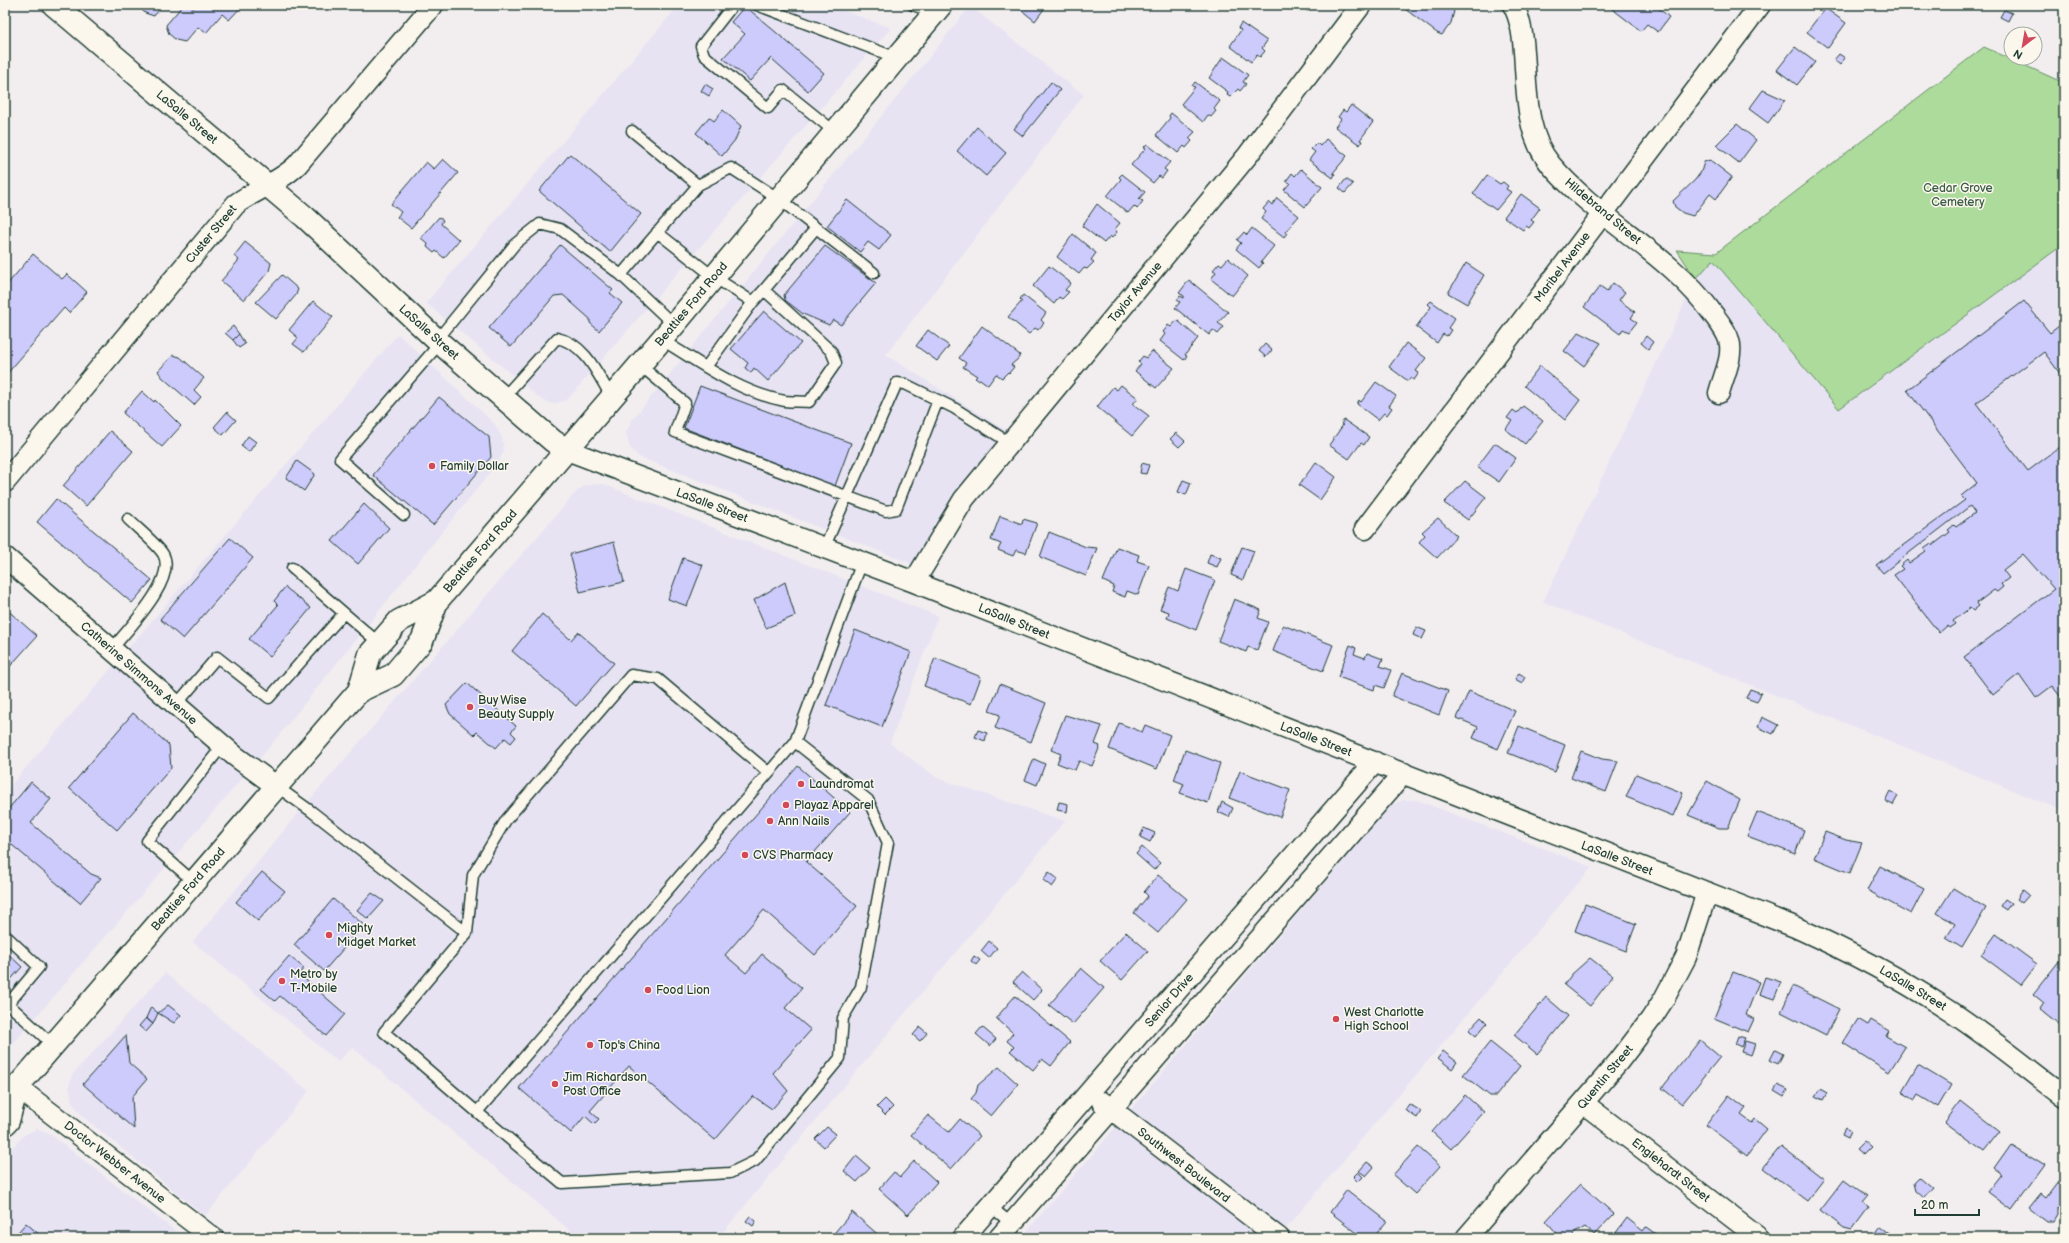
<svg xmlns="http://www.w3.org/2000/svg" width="2069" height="1243" font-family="'Balsamiq Sans',sans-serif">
<rect width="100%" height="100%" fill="#f2eeef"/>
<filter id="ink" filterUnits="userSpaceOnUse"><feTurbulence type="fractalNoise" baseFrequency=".025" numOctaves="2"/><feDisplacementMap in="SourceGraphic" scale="8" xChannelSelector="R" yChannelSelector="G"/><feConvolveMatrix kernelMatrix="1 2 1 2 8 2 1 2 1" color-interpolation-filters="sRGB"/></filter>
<g filter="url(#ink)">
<!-- built -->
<path fill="#e7e3f3" d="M679,5H828L891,28L567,400L553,404L542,400L426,303Z
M970,6L1084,95L886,355L1007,431L912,564L639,457L630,448L626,433L632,420L920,69Z
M2064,244V811L1543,602L1696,279L1713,259L1839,409Z
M398,334L494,423L502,438L504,451L497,464L272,744L5,1053V792Z
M603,484L938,616L890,743L937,778L1065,821L718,1238H579L352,1047L338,1062L193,942L293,819L576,492L586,485Z
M1403,800H1417L1592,867L1278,1238H1021L1391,805Z
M165,973L309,1091L205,1216L81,1115L72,1102L69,1086L72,1075Z
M36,1129L50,1134L183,1237L5,1238V1156L24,1135Z"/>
<!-- green -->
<path fill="#acdb9b" stroke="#668c68" d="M1984,47L2064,83V244L1839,409L1713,260L1696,279L1677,250L1716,253Z"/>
<!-- building -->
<path fill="#cdcafc" stroke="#1f3d34" d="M137,5H163L154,16L145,13Z
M183,5H189L193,8L196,5H243L229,20L222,14L206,33L198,27L185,42L176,40L169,34L166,25Z
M1015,5H1047L1035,21Z
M1296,5H1312L1308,11Z
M1408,5H1447L1454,11L1451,23L1442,35L1437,33L1405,9Z
M1613,5H1655L1669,17L1658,32L1647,24L1641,31L1611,8Z
M745,6L824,73L808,91L771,58L750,81L723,58L745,34L731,22Z
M1825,8L1846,23L1828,48L1807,32Z
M2004,10L2012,13L2008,21L2000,17Z
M1241,23L1267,41L1262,48L1265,51L1260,57L1257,55L1251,62L1230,46L1241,30L1238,28Z
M1795,47L1815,62L1797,85L1777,70Z
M1839,54L1845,58L1840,65L1834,60Z
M1223,57L1248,75L1243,82L1246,84L1240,91L1238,89L1230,97L1227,95L1228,92L1209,78Z
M1051,82L1060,90L1023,136L1014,129Z
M1195,82L1220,101L1214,109L1216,111L1211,117L1208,115L1203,122L1181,104L1195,87L1192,86Z
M705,84L713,89L709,96L701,91Z
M1763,90L1785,100L1768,123L1749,109Z
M1351,105L1373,122L1360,140L1362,141L1360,145L1335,127L1341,119L1338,117L1343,110L1346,112Z
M723,110L741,126L735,140L722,156L696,133L709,117L714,121Z
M1171,113L1195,132L1189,138L1192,141L1186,148L1184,146L1178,153L1156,135L1170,118L1169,116Z
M1737,124L1756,140L1739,163L1716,145Z
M977,127L1006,153L986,176L957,151Z
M1326,139L1347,156L1333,173L1335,174L1333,178L1309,160L1315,152L1311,149L1317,143L1320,146Z
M1147,144L1170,162L1164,169L1167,171L1162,178L1159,176L1153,183L1131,165L1146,148L1144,147Z
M570,154L641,214L610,252L539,191Z
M443,159L458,173L411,228L397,217L401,212L391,204L426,162L434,169Z
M1710,160L1732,177L1716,199L1710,194L1693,216L1683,213L1675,207L1673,201L1695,180L1701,172L1704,162Z
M1301,169L1322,187L1305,207L1284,190L1290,183L1286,181L1292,173L1295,176Z
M1122,174L1145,192L1139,199L1143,201L1137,209L1134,206L1128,213L1107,196L1121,179L1119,177Z
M1487,175L1500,184L1503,182L1508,186L1506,189L1511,192L1496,210L1473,194Z
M1346,179L1353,184L1345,193L1339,188Z
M1521,194L1540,208L1531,220L1534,222L1529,228L1526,226L1523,230L1504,217Z
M1277,198L1299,216L1285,232L1287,233L1284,237L1261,219L1266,212L1263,209L1269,202L1272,205Z
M847,200L891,235L879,250L868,242L860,252L827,226Z
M1097,204L1120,223L1115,229L1117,232L1112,238L1110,236L1104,243L1082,226Z
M439,217L443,220L441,224L459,240L444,258L436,251L434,253L427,247L428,244L421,238Z
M1252,228L1274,246L1261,262L1263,263L1259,268L1236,249L1241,243L1237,240L1244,232L1247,235Z
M1073,234L1096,253L1091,260L1094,262L1087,269L1084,268L1079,274L1057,257Z
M245,242L271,263L269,271L244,300L221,281L239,260L234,256Z
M560,245L613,290L610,293L622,303L599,331L590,323V319L563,295L554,296L511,347L489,328Z
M825,246L876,283L841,325L833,320L829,325L803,314L785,300L784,295Z
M33,254L62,279L67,274L87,292L69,313L64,308L5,376V287Z
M1228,258L1248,276L1232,296L1211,279L1216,272L1213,270L1219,263L1222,265Z
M1466,263L1484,275L1467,304L1448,293Z
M1049,266L1071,283L1065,290L1069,292L1062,299L1059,297L1054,304L1033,286Z
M282,275L298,289L296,295L276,319L256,302Z
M1189,280L1228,312L1218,323L1224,327L1218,334L1213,330L1209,335L1175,308L1180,302L1177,300L1180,296L1184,298V296L1179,293Z
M1613,283L1625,292L1619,300L1635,312L1631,318L1637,322L1629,332L1623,329L1620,334L1584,307L1600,286L1607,291Z
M1023,295L1046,313L1041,320L1044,323L1038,330L1035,328L1029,334L1008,317L1022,301L1020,299Z
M313,301L333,317L304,352L293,344L298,338L289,330Z
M1431,301L1455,318L1448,328L1451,330L1447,336L1443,334L1437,343L1416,327L1431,307L1428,304Z
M2024,301L2050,333L2064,322V379L2044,352L1976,403L2028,471L2064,444V701L2052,686L2036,698L2019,674L1993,695L1964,657L2054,589L2023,554L2003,570L2009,578L2001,584L2003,587L1997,592L1994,590L1977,603L1979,606L1973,611L1970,608L1953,621L1955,624L1949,628L1947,626L1939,633L1894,575L1903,569L1900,566L1907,560L1909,563L1926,551L1924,548L1931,543L1933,545L1950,532L1948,530L1954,525L1956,527L1975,513L1970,506L1883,573L1876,565L1965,500L1961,496L1977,483L1907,390Z
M764,311L801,343L768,381L754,368L751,373L745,368L748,363L731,349Z
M1177,320L1198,338L1185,355L1187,356L1184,360L1160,341L1165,334L1163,332L1167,327L1168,325L1171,327Z
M233,326L239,334L233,340L225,333Z
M982,326L1020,355L1018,359L1011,365L1014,367L1009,373L1008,372L1002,378L996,374L988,385L980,379L978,380L975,378L977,376L963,367L966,363L959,358Z
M928,330L949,346L937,361L916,346Z
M1579,332L1601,343L1584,366L1564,351Z
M239,334L245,344L239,348L233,340Z
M1646,336L1653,342L1648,349L1641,343Z
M1406,343L1426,358L1416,371L1419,373L1414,380L1410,378L1408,381L1389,367Z
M1265,344L1272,350L1266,357L1259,351Z
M1152,351L1174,368L1156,388L1135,371L1141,364L1138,362L1143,356L1146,358Z
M173,355L180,357L204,378L194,390L201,397L194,405L162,377L158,371Z
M1540,366L1580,400L1565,420L1524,386Z
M1376,382L1396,396L1389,406L1392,408L1387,415L1384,413L1378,420L1357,404L1359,400L1361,402Z
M1121,385L1138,398L1133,404L1149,416L1132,436L1097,407L1113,387L1117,390Z
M700,386L851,443L835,486L684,428Z
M142,391L154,402L155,400L181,426L162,447L123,413Z
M439,397L489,437L491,457L433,525L373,475Z
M1523,406L1543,421L1525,444L1505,429L1512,421L1507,418L1513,410L1517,413Z
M227,412L236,420L223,435L214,427Z
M1344,420L1369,437L1364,445L1361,443L1349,459L1329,445L1343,425L1341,424Z
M110,431L133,451L86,506L63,486Z
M1176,433L1185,441L1179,447L1170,439Z
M248,436L256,442L249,452L241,446Z
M1495,443L1516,458L1499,482L1477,467Z
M297,461L315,474L304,491L286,478Z
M1316,462L1336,477L1320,500L1299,485Z
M1142,463L1149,465L1146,474L1140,473Z
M1183,480L1191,483L1186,495L1178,492Z
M1465,481L1486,497L1468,520L1444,503Z
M56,499L152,580L132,603L37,522Z
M364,504L389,528L358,564L332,541Z
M1000,516L1022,524L1023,519L1037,523L1026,553L1016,550L1013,556L998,550L1001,544L991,540Z
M1438,518L1457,536L1437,558L1419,542L1425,535L1422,532Z
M1049,532L1086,547L1097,548L1086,576L1040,557Z
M230,538L253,558L183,639L160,619Z
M614,542L624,582L580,592L570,554Z
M1117,547L1139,555L1137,561L1149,565L1138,595L1127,591L1125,597L1112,592L1114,586L1103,581Z
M1242,547L1254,551L1243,580L1231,575Z
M1210,554L1221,558L1217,567L1207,563Z
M683,558L703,565L687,606L668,599Z
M1186,569L1215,580L1196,630L1167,618L1169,612L1160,609L1169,587L1178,591Z
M785,582L795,616L766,628L754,600Z
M285,587L311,608L270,657L249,639L278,605L274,601Z
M1234,599L1261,610L1258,618L1268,622L1257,650L1248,647L1246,652L1218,641Z
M5,608L37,636L5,672Z
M542,614L571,640L578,632L614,663L576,706L512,651Z
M1283,625L1333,645L1323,671L1273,651Z
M1416,627L1426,631L1422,639L1413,635Z
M855,630L911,652L882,727L826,705Z
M1350,645L1356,648L1354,654L1365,658L1367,653L1383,659L1380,666L1391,670L1384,688L1375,685L1374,690L1338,677Z
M935,658L981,677L971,704L924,686Z
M1402,673L1448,691L1439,715L1392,696Z
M1519,673L1525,677L1522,683L1515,679Z
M467,683L516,726L511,732L516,737L511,743L505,738L496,748L477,732L474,735L450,714L446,705Z
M1000,684L1046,703L1031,742L995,728L1000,715L989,711Z
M1750,689L1761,693L1757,702L1746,698Z
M1469,691L1515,711L1498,749L1473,738L1478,727L1457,718Z
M133,713L169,745L171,768L117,830L69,788Z
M1065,715L1102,726L1095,744L1100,746L1092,766L1079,761L1075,770L1057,763L1061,754L1051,750Z
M1762,717L1778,725L1773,734L1758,727Z
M1119,723L1142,732L1145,725L1170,735L1157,769L1109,749Z
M1519,726L1565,745L1555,772L1508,753Z
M978,730L987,733L985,741L975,737Z
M1185,750L1220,763L1208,803L1180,793L1184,784L1174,780Z
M1581,751L1602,759L1618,761L1606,792L1571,778Z
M1034,759L1045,764L1037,785L1025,780Z
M798,766L850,812L806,862L857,906L815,955L764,910L725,955L746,973L762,954L802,988L785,1008L811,1030L773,1073L788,1091L772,1109L753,1096L715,1140L629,1066L590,1111L599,1119L594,1124L585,1116L571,1133L519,1088Z
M1240,771L1290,790L1280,817L1229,798Z
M1636,774L1683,793L1673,816L1626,797Z
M1707,781L1740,800L1728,828H1719L1688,815Z
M31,782L51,799L31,823L91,874L101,878L80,903L5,839V813Z
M1890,791L1898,796L1893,805L1885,801Z
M1059,802L1068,804L1067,812L1057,810Z
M1222,802L1233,808L1229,817L1218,812Z
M1757,812L1804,830L1795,854L1747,836Z
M1144,828L1155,833L1150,842L1140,837Z
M1825,832L1846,840L1862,843L1850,873L1814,858Z
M1142,847L1160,863L1154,870L1136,854Z
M1880,866L1924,889L1911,914L1867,890Z
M262,872L285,891L258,921L236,902Z
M1049,872L1058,879L1052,887L1043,880Z
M1158,875L1187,899L1158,933L1134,913L1148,896L1144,892Z
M1953,888L1986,908L1962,948L1946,938L1955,924L1937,913Z
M2023,890L2029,895L2022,903L2017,899Z
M372,893L384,901L368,919L357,910Z
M333,899L364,925L324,971L294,945Z
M2005,899L2011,903L2006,910L2000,906Z
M1585,904L1636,924L1626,951L1575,931Z
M1126,932L1148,951L1122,980L1100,961Z
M1996,934L2037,964L2021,985L1981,955Z
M989,941L997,948L989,958L981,951Z
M5,951L22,967L5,986Z
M2064,955V1020L2060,1025L2040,1009L2044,1003L2033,994Z
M289,956L304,968L299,974L345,1014L326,1036L280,996L275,1001L261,989Z
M974,956L980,960L976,965L971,961Z
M1590,958L1613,976L1590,1006L1564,985L1572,974Z
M1081,968L1104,988L1073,1024L1049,1005Z
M1022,972L1042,990L1033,1000L1013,982Z
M1733,972L1759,982L1746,1015L1754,1019L1748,1032L1714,1018Z
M1765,977L1781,982L1774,999L1759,994Z
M1793,986L1839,1009L1826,1035L1781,1012Z
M1015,996L1070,1042L1051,1066L1042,1059L1033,1070L1010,1051L1014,1047L1007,1041L1013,1033L996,1018Z
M1546,997L1568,1016L1537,1054L1514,1035Z
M168,1005L181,1015L174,1023L158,1013Z
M151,1007L158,1013L153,1024L146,1018Z
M1481,1017L1487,1023L1476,1036L1469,1030Z
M146,1018L153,1024L146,1032L139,1026Z
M1858,1019L1868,1025L1871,1020L1889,1031L1886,1036L1905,1047L1889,1072L1843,1043Z
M920,1027L927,1033L920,1041L913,1035Z
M982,1027L996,1039L990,1046L976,1034Z
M126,1035L129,1063L147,1079L132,1097L134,1129L83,1084Z
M1738,1036L1745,1038L1741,1047L1735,1044Z
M1700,1040L1720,1057L1682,1104L1662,1088Z
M1745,1041L1755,1044L1751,1055L1741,1052Z
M1490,1042L1520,1066L1496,1096H1490L1463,1075Z
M1775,1050L1783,1054L1778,1064L1770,1060Z
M1443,1051L1457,1062L1452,1069L1438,1058Z
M1918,1065L1951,1085L1938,1107L1918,1095L1915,1100L1902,1092Z
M999,1067L1018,1084L991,1116L971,1099L976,1093L978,1085Z
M1778,1085L1788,1090L1784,1097L1774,1091Z
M1820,1089L1827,1093L1823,1100L1815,1096Z
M1465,1095L1484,1112L1451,1149L1432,1132Z
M1729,1095L1746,1108L1741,1115L1752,1123L1755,1119L1767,1129L1747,1156L1706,1125Z
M885,1099L893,1107L885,1115L877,1107Z
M1960,1101L2000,1132L1984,1152L1944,1122Z
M1409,1104L1421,1111L1417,1118L1405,1110Z
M928,1115L949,1132L960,1119L980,1136L951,1169L911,1135Z
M827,1127L836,1134L824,1147L815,1139Z
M1845,1128L1851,1132L1848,1138L1842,1135Z
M1864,1141L1871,1147L1863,1155L1856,1149Z
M2011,1144L2045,1165L2012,1210L1988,1192L2002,1174L1994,1168Z
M1781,1146L1824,1179L1807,1201L1763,1168Z
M1418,1147L1440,1166L1415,1194L1393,1175Z
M856,1156L870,1168L857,1182L844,1171Z
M914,1161L937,1182L908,1215L879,1189L894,1172L900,1177Z
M1367,1162L1374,1167L1366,1176L1359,1171Z
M1358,1172L1363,1177L1358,1182L1353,1177Z
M1920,1177L1933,1188L1924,1198L1916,1191L1914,1183Z
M2061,1178L2064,1180V1214L2056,1208V1215L2052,1222H2046L2029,1209L2041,1194L2046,1198Z
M1844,1179L1867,1196L1862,1202L1869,1207L1852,1230L1844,1228L1820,1210Z
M1580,1184L1614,1214L1594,1235L1585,1227L1575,1233L1570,1238H1561L1546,1221Z
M1347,1190L1387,1221L1373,1238H1366L1357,1233L1330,1212Z
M852,1212L882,1238H830Z
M750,1216L756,1221L753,1226L746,1221Z
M1627,1218L1643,1231L1646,1227L1660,1237L1612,1238Z
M26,1223L41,1236L40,1238H13Z
M1881,1226L1898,1238H1872Z"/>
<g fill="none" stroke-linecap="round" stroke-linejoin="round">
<!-- service casing -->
<g stroke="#1f3d34" stroke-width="13">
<path id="service" d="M733,5L701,46L704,55L768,108L783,90L835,132
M757,5L897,58
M913,5L935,13
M632,131L698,185L731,168L779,199L874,273
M657,232L714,277L753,302L764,290L831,351L836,363L809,402C801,401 793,402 785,401C740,393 700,363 662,340
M764,290L816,228
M674,325L621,275L698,185
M437,340L515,244L540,224L560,229L621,275
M640,365L685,403L675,432L886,511L896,509L938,400
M706,367L753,302
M503,398L557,338C586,344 598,375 612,398
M404,515L340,459L440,343
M824,548L897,383L905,384L954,408L1010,443
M344,613L379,643
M112,649C127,630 178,579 163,554C157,544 137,528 128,519
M176,705L217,657L269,698L344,613L292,568
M795,742L868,800L888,843L861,987L843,1018L840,1058L755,1161L730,1173L562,1183L477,1112L795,742L862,562
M276,786L311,811L467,933
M194,882L147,841L223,745
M5,935L39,967L8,1004
M5,1001L53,1045
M477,1112L384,1032L467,933L473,875L506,820L631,675L658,679L768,772
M990,1206L1012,1224"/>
</g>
<!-- minor casing -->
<g stroke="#1f3d34" stroke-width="23">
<path id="minor" d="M1513,5C1521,19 1523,36 1524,52C1527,89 1525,134 1551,165C1599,221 1669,253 1713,314C1719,322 1726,330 1729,340C1734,356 1723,377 1719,393
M567,450L914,582L1795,927C1846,950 1895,975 1942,1006C1985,1033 2024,1066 2064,1096
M5,482L236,204C255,190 280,182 297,165L433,5
M1365,529L1760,5
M5,557L235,756L276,786
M914,582L964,499L1248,155L1361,5
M17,1087L213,1238
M1102,1102L1279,1238
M1583,1103L1759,1238
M963,1238L1375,762
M999,1238L1404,773
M1466,1238L1619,1061L1651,1019L1664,999L1686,957L1707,892"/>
</g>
<!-- tertiary casing -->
<g stroke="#1f3d34" stroke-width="25">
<path id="tertiary" d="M54,5L305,217L440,343L553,441L567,450"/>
</g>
<!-- secondary casing -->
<g stroke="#1f3d34" stroke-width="25">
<path id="secondary" d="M359,691L370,654L399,621L437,601
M5,1092L17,1087L359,691L393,675L422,641L437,601L674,325L941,5
M5,1124L8,1121L17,1087"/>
</g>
<!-- service -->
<use href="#service" stroke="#fbf7ec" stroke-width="10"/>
<!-- minor -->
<use href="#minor" stroke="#fbf7ec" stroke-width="20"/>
<!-- tertiary -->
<use href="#tertiary" stroke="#fbf7ec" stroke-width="22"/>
<!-- secondary -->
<use href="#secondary" stroke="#fbf7ec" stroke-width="22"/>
</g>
</g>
<!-- markers -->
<g fill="#d1495b" stroke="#fbf7ec" stroke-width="1.5">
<circle cx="432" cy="466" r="4"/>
<circle cx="470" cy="707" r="4"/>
<circle cx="801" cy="784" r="4"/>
<circle cx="786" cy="805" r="4"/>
<circle cx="770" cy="821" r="4"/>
<circle cx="745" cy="855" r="4"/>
<circle cx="329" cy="935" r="4"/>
<circle cx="282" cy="981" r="4"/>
<circle cx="648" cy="990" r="4"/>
<circle cx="1336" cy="1019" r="4"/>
<circle cx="590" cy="1045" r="4"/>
<circle cx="555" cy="1084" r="4"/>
</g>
<g text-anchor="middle" stroke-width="3" stroke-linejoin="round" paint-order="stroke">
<!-- street labels -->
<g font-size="12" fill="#1f3d34" stroke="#fbf7ec">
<text transform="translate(187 117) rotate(40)" y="4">LaSalle Street</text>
<text transform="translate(1603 211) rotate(40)" y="4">Hildebrand Street</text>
<text transform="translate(211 234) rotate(-50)" y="4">Custer Street</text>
<text transform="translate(1562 267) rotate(-53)" y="4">Maribel Avenue</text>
<text transform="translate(1135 292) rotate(-50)" y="4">Taylor Avenue</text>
<text transform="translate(691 304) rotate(-50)" y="4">Beatties Ford Road</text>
<text transform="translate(429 332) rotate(42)" y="4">LaSalle Street</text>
<text transform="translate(712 505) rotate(21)" y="4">LaSalle Street</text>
<text transform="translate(480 551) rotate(-49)" y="4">Beatties Ford Road</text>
<text transform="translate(1014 621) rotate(22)" y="4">LaSalle Street</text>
<text transform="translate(139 673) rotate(41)" y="4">Catherine Simmons Avenue</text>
<text transform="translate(1316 739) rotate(21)" y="4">LaSalle Street</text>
<text transform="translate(1617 858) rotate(21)" y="4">LaSalle Street</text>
<text transform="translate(188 889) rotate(-49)" y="4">Beatties Ford Road</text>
<text transform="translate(1913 988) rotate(31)" y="4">LaSalle Street</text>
<text transform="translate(1169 1000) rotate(-49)" y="4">Senior Drive</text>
<text transform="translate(1605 1077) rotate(-50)" y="4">Quentin Street</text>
<text transform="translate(115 1162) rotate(38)" y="4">Doctor Webber Avenue</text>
<text transform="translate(1184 1165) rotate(38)" y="4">Southwest Boulevard</text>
<text transform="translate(1671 1170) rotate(38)" y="4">Englehardt Street</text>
</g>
<!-- park labels -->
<g font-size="12" fill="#3b5d49" stroke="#fbf7ec">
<text x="1958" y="192">Cedar Grove<tspan x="1958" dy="14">Cemetery</tspan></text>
</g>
<!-- poi labels -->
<g font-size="12" fill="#1f3d34" stroke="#fbf7ec" text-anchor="start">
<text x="440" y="470">Family Dollar</text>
<text x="478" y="704">Buy Wise<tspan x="478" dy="14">Beauty Supply</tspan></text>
<text x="809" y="788">Laundromat</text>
<text x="794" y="809">Playaz Apparel</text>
<text x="778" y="825">Ann Nails</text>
<text x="753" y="859">CVS Pharmacy</text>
<text x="337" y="932">Mighty<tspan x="337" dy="14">Midget Market</tspan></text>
<text x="290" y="978">Metro by<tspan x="290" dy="14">T-Mobile</tspan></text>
<text x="656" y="994">Food Lion</text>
<text x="1344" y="1016">West Charlotte<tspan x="1344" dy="14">High School</tspan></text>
<text x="598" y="1049">Top's China</text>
<text x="563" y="1081">Jim Richardson<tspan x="563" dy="14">Post Office</tspan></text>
</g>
</g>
<!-- margin -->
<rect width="2069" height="1243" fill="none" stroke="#fbf7ec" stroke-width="20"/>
<rect x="10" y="10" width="2049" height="1223" fill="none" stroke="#1f3d34" stroke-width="1.5" filter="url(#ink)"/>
<!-- north arrow -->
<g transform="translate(2023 46) rotate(211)"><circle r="19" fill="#fbf7ec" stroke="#a3ada2"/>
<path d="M0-3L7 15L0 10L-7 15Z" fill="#d1495b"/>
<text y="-6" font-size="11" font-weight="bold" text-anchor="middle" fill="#1f3d34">N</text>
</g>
<!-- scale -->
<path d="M1915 1209v6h64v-6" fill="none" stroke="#1f3d34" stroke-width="2"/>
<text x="1921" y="1209" font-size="12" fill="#1f3d34" stroke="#fbf7ec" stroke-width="3" paint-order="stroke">20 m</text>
</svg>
